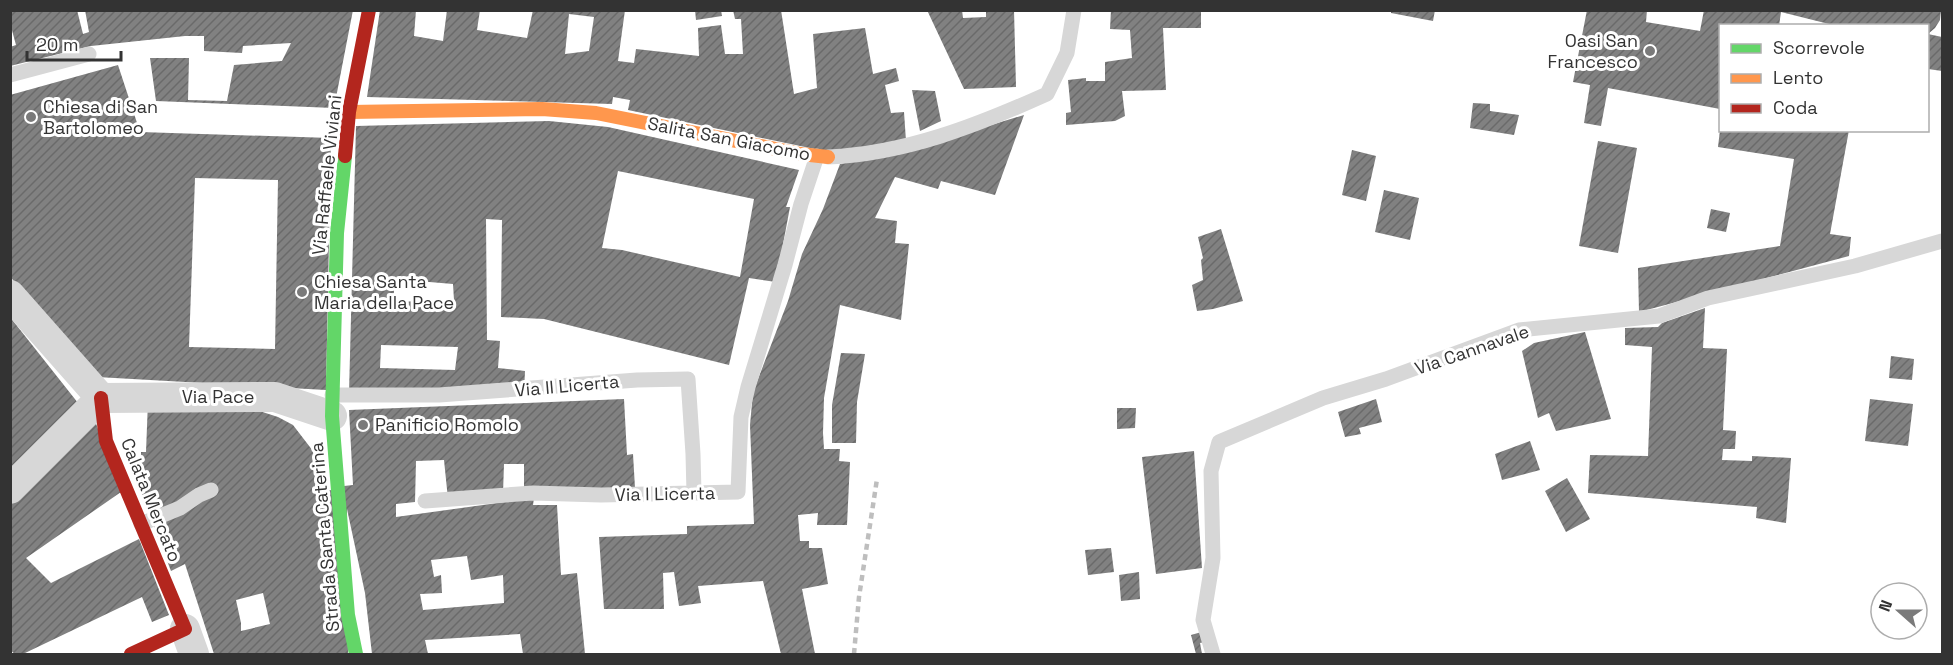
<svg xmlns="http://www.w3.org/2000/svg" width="1953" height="665" font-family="'Space Grotesk',sans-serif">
<defs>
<pattern id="building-hatch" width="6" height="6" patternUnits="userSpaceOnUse" patternTransform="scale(1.5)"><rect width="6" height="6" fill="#818181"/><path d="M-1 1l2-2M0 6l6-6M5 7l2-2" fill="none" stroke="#6a6a6a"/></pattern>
</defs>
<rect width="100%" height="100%" fill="#fff"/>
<!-- building -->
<path fill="url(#building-hatch)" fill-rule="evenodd" d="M10,10H77L83,34L89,32L85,10H353L334,108L156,101L150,58H189L188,100L227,101L234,65L282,61L291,43L243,46L242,53L204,51V36H185L91,46L10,66V47L16,45L10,23Z
M380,10H416L414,36L443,41L447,10H480L477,30L527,38L533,10H625L618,61L634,63L636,49L699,56L698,28L721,25L725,54H743L741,19H735L733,10H781L794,94L817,88L813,34L865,28L873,74L896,68L899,81L885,85L891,113L904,112L906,141L829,152L628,110L630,100L613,97L612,104L367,97ZM569,14L594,17L589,51L565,54Z
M695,10H721L722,16L696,20Z
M927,10H962L963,18L986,17V10H1014L1016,87L964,89Z
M1111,10H1201V28H1163L1166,90L1122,91L1125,116L1115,121L1066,125V113L1071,112L1068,80L1086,78V81H1105V62L1132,58L1130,30L1110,29Z
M1391,10H1435L1433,21L1391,13Z
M1587,10H1647L1646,22L1700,31L1704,10H1941L1940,20L1935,28L1928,34L1942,37V71L1928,69V26H1837L1781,12L1779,26H1720V109L1608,88L1601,126L1584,123L1590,85L1573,82Z
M118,65L140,132L331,138L326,390L97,377L21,291L10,276V95ZM195,178L278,180L275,349L189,347Z
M912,90L935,91L941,121L920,131Z
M1473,103L1490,104V111L1519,115L1514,135L1470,128Z
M1024,115L995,195L941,181L938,189L895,177L875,218L897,221L895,243L909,244L901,320L840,305L824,398L823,433L824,449H840L839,461L850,462L847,525H817L818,513L798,515L800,541H809V548H822L828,584L802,589L815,654H781L763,581L698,586L701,603L679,606L674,572L663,573L664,609H604L599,537L687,534V526L754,524L750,425L753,392L788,301L802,254L823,209L840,164L903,152Z
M549,121L608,127L799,170L786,207H790L776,282L749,278L729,365L544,319L501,317L502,220L486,219L487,340L500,341L498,368L525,371L524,392L349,393L356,126ZM618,171L754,199L740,277L622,250L602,248ZM394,279L453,284L454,300L394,302ZM381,345L458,347L455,370L380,368Z
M1720,130H1849L1830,234L1851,237L1849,256L1639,312L1638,268L1780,246L1794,159L1718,147Z
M1598,141L1637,148L1618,253L1579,246Z
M1352,150L1376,156L1366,201L1342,195Z
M1384,190L1419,198L1410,240L1375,232Z
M1711,209L1730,213L1726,232L1707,228Z
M1221,229L1243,301L1213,309L1197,311L1192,285L1203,280L1201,260L1203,258L1198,237Z
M1705,308L1703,348L1727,349L1723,430L1736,431L1735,449H1723L1722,460L1752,461V456L1791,458L1786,523L1756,518L1757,507L1588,493L1590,455L1648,456L1652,347L1625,345V328L1658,327L1662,323Z
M10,317L82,408L10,476Z
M1585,332L1611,419L1556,431L1549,413L1538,418L1522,351L1534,343Z
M841,353L865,354L857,402L856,443H832V405Z
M1891,356L1914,359L1912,380L1889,378Z
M624,399L627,455L633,454L635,488L524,490V464H504L503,493L448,499L444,460L416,461L415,502L396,504V517L534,498L533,505H557L561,575L577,573L585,654H523L520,634L425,640L428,654H372L365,593L347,509L348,654H214L185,564L171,571L142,496L141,452H146L148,401L234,403L278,417L293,425L313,451L321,493L344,486L353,485L349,410ZM467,556L471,580L503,575L504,603L423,610L420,594L442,593L441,575L434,577L431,560ZM263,593L270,624L241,631V623L236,600Z
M1376,399L1382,422L1359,428L1361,434L1345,437L1338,412Z
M1870,399L1913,404L1908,446L1865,441Z
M1117,408H1136L1135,428L1117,429Z
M94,418L121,492L26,558L51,583L139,539L169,615L152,622L142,597L23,654H15L10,650V500Z
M1530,441L1540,470L1502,480L1495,454Z
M1194,451L1202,568L1156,574L1142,457Z
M1567,478L1590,519L1566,532L1545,491Z
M1111,548L1114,572L1088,575L1085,550Z
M1139,572L1140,599L1121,601L1119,575Z
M1205,631L1208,641L1200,643L1202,654H1196L1191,635Z"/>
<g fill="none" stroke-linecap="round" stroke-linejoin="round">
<!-- lane -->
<path stroke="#d7d7d7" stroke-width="15" d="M10,75L89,54
M828,157C905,154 978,125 1047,94L1067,53L1074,10
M332,395H439L637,380L688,379L693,454L694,493
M425,501L533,493L601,495L738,492L741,417L748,387L785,265L801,204L817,156
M141,524L180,508L199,495L211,490
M1213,654L1203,620L1213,558L1211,471L1219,442L1323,398L1386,379L1519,330L1659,316L1708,298L1855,266L1942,241"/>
<!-- street -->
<path stroke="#d7d7d7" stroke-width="30" d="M10,295L101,398
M101,398L275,397L332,416
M10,489L101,398
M185,629L194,654"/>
<!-- fast -->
<path stroke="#63d668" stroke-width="14" d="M345,156L337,233L332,416L348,615L356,654"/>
<!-- slow -->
<path stroke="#ff974d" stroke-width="14" d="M349,112L542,109L596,113L801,154L828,157"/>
<!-- jam -->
<path stroke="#b3261e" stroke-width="14" d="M345,156L349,112L369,10
M101,398L106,441L185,629L131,654"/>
<!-- rail -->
<path stroke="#bebebe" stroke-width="4.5" stroke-dasharray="6 4.5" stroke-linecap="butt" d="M854,654L859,597L877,479"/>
</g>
<!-- markers -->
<g fill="#7a7a7a" stroke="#fff" stroke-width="2">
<circle cx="1650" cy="51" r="6"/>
<circle cx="31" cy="117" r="6"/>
<circle cx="302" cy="292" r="6"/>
<circle cx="363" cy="425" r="6"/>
</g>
<g text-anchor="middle" stroke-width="6" stroke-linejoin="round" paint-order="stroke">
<!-- poi labels -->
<g font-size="18" fill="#333" stroke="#fff" text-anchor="start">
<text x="1638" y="47" text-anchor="end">Oasi San<tspan x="1638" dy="21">Francesco</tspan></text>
<text x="43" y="113">Chiesa di San<tspan x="43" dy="21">Bartolomeo</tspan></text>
<text x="314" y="288">Chiesa Santa<tspan x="314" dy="21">Maria della Pace</tspan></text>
<text x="375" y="431">Panificio Romolo</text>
</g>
<!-- street labels -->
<g font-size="18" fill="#333" stroke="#fff">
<text transform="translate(729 139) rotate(11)" y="6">Salita San Giacomo</text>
<text transform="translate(327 175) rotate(-84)" y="6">Via Raffaele Viviani</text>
<text transform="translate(1472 350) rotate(-19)" y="6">Via Cannavale</text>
<text transform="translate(567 386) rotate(-5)" y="6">Via II Licerta</text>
<text x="218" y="403">Via Pace</text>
<text transform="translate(665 494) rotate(-1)" y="6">Via I Licerta</text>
<text transform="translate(151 500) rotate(68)" y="6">Calata Mercato</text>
<text transform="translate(325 537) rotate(-95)" y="6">Strada Santa Caterina</text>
</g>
</g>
<!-- border -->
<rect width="1953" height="665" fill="none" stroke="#333333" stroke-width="24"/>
<!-- legend -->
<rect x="1719" y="24" width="210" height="108" fill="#ffffff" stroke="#adadad" stroke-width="1.5"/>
<rect x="1731" y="44" width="30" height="9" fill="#63d668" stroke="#adadad" stroke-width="1.5"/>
<text x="1773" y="54" font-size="18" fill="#333333">Scorrevole</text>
<rect x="1731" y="74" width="30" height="9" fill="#ff974d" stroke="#adadad" stroke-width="1.5"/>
<text x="1773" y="84" font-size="18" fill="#333333">Lento</text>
<rect x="1731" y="104" width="30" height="9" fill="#b3261e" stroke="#adadad" stroke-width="1.5"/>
<text x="1773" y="114" font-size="18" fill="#333333">Coda</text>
<!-- north arrow -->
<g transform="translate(1899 611) rotate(291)"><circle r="28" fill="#ffffff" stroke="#adadad" stroke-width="1.5"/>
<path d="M0-4.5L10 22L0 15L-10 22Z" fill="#7a7a7a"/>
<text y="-9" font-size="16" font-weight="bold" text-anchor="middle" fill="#333333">N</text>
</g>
<!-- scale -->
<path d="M27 51v9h94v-9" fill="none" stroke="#333333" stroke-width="3"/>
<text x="36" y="51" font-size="18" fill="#333333" stroke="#ffffff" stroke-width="4.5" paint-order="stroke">20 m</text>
</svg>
